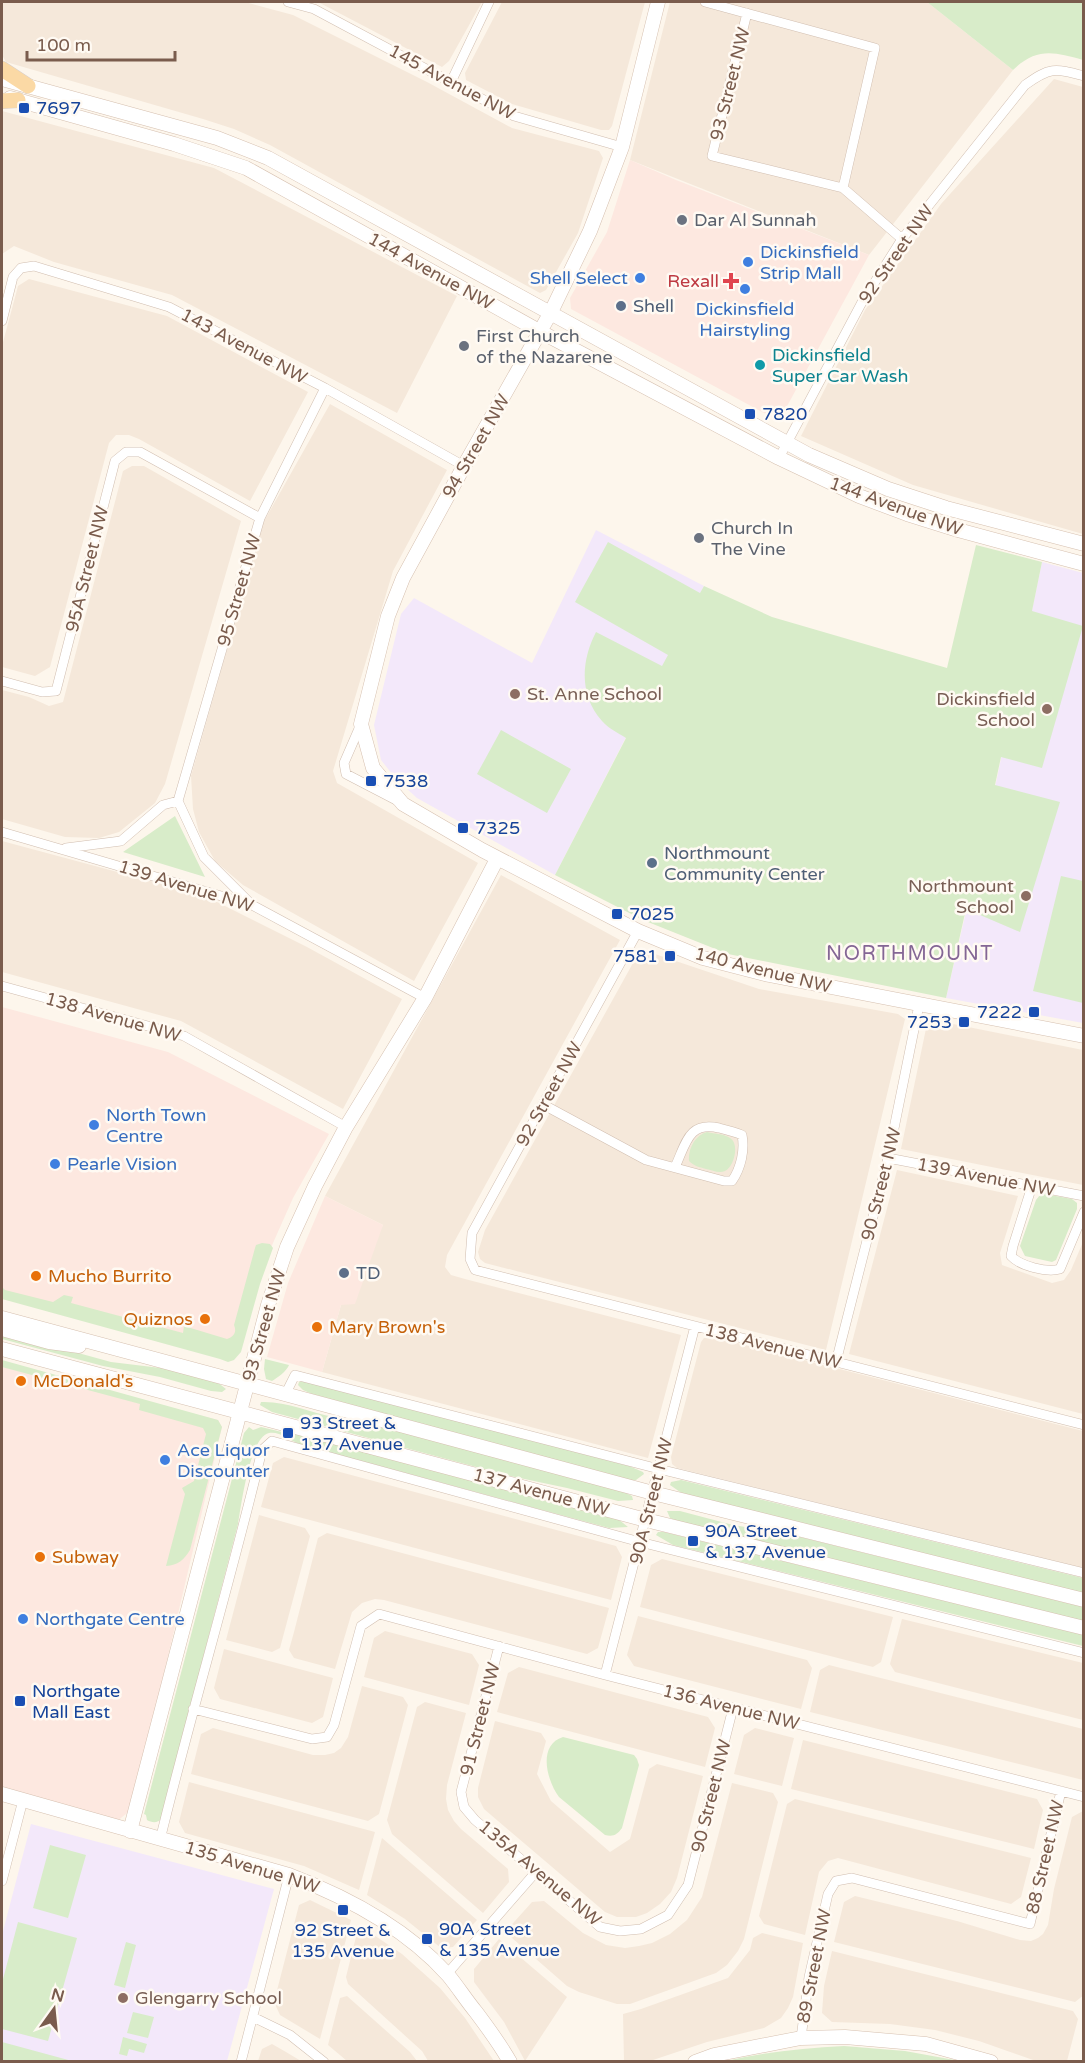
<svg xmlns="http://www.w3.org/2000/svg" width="1085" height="2063" font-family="'Varela Round',sans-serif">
<rect width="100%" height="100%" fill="#fdf6ec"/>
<!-- residential -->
<path fill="#f5e8da" d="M2,2H245L293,15L427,82L512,128L599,151L603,158L578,233L546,290L540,293L270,145L234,129L203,119L6,62L2,55Z
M318,2H482L449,61L442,67Z
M502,2H645L612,126L609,130H601L512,104L466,80L465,73Z
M670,2H927L1013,70L869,255L630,160Z
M1054,79L1083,87V534L913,485L801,436L865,310L941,204Z
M2,111L214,168L457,296L397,413L172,295L54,262L14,246L2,254Z
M29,279L167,316L308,392L250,501L139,439L129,435H116L109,443L50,667L35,676L2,667V346L18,286Z
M330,404L447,470L393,571L333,771L337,783L478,863L414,981L243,885L215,861L199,832L193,809L191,776L263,523Z
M132,466H144L241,521L165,784L155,803L119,832L99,838L65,837L2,819V690L29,697L49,706L63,702L123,471Z
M2,841L203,895L307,947L402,999L343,1109L181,1021L2,972Z
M501,875L620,940L447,1255L445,1267L451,1275L465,1279L681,1335L648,1458L322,1372L341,1305L383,1225L325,1196Z
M646,951L759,989L898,1014L905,1019L826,1350L485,1263L480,1259L478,1252L485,1230L638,954Z
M928,1019L1083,1050V1185L901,1149Z
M897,1170L1018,1196L1000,1253L1002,1265L1052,1283L1064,1280L1071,1270L1083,1242V1414L849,1354Z
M710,1336L1083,1431V1568L677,1468L672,1464L671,1457L701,1342L704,1338Z
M284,1457L616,1546L622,1557L611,1600L261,1507L273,1463Z
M259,1515L305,1528L310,1536L280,1648L272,1652L226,1640Z
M327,1533L609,1608L598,1648L587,1654L384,1600L375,1599L362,1603L352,1612L335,1669L294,1658L289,1650L294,1632L318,1538Z
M662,1559L893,1617L881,1662L873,1667L640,1607L651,1565Z
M638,1616L807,1660L812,1668L801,1709L634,1666L627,1655Z
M902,1619L1083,1663V1720L895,1672L890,1664Z
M385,1631L472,1654L479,1665L469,1705L364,1677L374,1638Z
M224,1649L333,1678L323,1717L312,1723L220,1699L214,1688Z
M829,1665L1083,1729V1780L810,1712L820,1670Z
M519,1667L708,1717L715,1728L705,1767L497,1712L508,1673Z
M362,1686L403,1697L408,1705L379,1814L368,1821L191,1774L201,1734L213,1728L313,1755H325L334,1753L341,1748L348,1737Z
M425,1702L466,1713L447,1785L446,1799L448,1810L454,1821L461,1829L508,1869L509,1882L483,1913L392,1834L387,1820L417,1707Z
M495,1721L541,1733L546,1741L537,1774L551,1801L610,1852L630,1839L649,1769L657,1764L703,1776L677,1878L671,1892L660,1904L647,1913L636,1917H617L605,1912L484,1809L478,1797V1788Z
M755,1728L794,1738L782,1786L734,1774L744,1735Z
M803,1740L1037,1799L1043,1810L1034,1849L791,1789Z
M189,1782L375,1832L359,1890L304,1866L185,1833L179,1822Z
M732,1783L773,1793L778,1802L744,1939L738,1951L727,1965L716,1973L630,2004H617L579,1992L567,1986L505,1932L532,1902L544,1901L583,1933L606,1945L625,1948L639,1946L652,1943L670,1934L687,1920L702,1897Z
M795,1799L1031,1858L1021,1897L1011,1904L838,1858L828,1861L819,1872L805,1935L764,1924L759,1916L787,1804Z
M1083,1811L1084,1995L1075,2002L834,1942L844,1902L855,1896L957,1921L1020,1940L1031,1941L1038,1938L1043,1934L1048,1925L1054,1889L1072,1817Z
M382,1838L477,1920L453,1947L441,1948L405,1919L367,1895Z
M310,1900L351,1920L320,2039L280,2015L274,2002L299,1905Z
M359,1925L402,1954L440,1988L465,2018L494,2061H428L422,2051L348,1984L346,1977Z
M762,1933L803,1943L793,1997L788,2008L781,2018L764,2028L707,2042L650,2061H624L623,2014L641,2009L728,1978L750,1950L753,1938Z
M499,1939L567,1997L525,2061L504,2022L474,1982V1969Z
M832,1951L1073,2011L1078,2019L1067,2061H1036L979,2041L935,2030L890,2024L832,2022L822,2013L824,1986Z
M347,1996L410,2052L417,2061H347L328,2045L340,1998Z
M272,2044L286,2052L301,2061H258L262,2049Z"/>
<!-- commercial -->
<path fill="#fde8e0" d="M630,160L676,180L869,255L779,421L571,309L570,298L607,232Z
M2,1007L168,1052L329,1134L293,1198L265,1261L241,1348L2,1299Z
M325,1196L383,1225L355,1304L341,1305L322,1372L267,1357L288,1283Z
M2,1364L218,1420L222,1427L132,1809L116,1822L2,1791Z"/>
<!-- education -->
<path fill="#f3e8fa" d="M596,530L704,586L555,875L417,798L396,779L381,760L374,725L401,614L414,598L532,663Z
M1042,562L1083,573V1023L946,998L997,778Z
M31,1824L274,1889L227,2061L2,2062V1935Z"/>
<!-- green -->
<path fill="#d8ecc9" d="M927,2H1083V60C1054,52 1037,47 1013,70Z
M608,542L700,593L704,586L772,617L947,668L976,545L1042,562L1032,611L1083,626L1042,768L1001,757L995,785L1060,802L1020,932L966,909L946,998L728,954L643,920L555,875L626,738C618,733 608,728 602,721C579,695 581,661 596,632L662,666L668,655L575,602Z
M501,730L571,769L547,813L477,774Z
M175,816L205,877L123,852Z
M1061,876L1083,881V1003L1033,991Z
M707,1132C715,1134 725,1134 730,1138C740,1144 734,1167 725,1171C719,1174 712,1170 706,1169C699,1167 694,1166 689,1161C688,1149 695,1135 707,1132Z
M1045,1194L1072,1199L1077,1203V1209L1056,1260L1052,1262L1025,1256L1020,1246L1036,1200L1040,1195Z
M262,1243L270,1244L273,1248L260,1284L241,1352L234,1360L228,1362L220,1359L2,1299V1287L5,1290L53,1302L64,1295L73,1297L71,1303L183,1333L184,1326L227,1339C234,1337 237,1332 234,1325L255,1248L256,1245Z
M2,1332L111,1362L169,1369L217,1382L226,1389L222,1392L211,1391L160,1377L103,1366L2,1339Z
M265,1359L289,1365C287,1371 277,1378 272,1381L266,1379L264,1369Z
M2,1360L218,1420L222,1427L190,1550C184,1560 178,1565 166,1566L185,1494L182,1488L194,1481L206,1434L203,1428L139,1410L140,1404L2,1367Z
M303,1381L629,1466L643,1472L644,1474L636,1480H630L312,1394L303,1390L298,1385L299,1382Z
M261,1402C286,1401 309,1412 333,1417C430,1437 526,1465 622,1491L632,1496L633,1500L618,1501L567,1488L506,1475L272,1412L260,1405Z
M249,1427L253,1430L261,1427L282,1432L283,1429L618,1519L628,1527L609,1528L299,1444C290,1440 279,1431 269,1433C250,1436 241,1507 238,1524L161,1819C158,1823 152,1823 147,1820L146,1815L144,1814L244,1433Z
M681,1480L1083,1578V1593L683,1494L670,1485L671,1482Z
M667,1511H680L733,1525L788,1534L1083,1607V1622L680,1522L670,1518Z
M658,1532H664L1083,1635V1646L673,1545L656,1535Z
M563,1737L634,1755L637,1759L639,1765L622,1828C617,1835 613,1837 605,1835L559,1797C547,1781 537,1745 563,1737Z
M50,1845L86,1855L68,1918L33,1908Z
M18,1922L77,1938L48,2041L2,2029V1983Z
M126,1942L136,1945L125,1988L114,1985Z
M133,2012L154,2017L148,2038L127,2033Z
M123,2037L147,2044L144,2053L129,2049L127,2056L119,2054Z
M2,2042L72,2061H2Z
M844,2046L905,2051L960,2061H726C765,2052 804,2048 844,2046Z"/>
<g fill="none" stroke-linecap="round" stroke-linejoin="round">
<!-- street casing -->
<g stroke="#d1beb0" stroke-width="10">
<path id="street" d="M288,2L314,9L514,116L622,147
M705,2L875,48L843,188
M747,13L712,156L843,188L902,239
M451,82L489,2
M2,321L13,277L21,268L34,266L169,307L325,388L464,466
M779,458L861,304L902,239L1025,85C1050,67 1054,68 1084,76
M2,681L42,692L56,691L115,461L126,452H140L260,518
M361,724L344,763L346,774L398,801
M2,832L252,905L425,998
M66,848L121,841L163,805L178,801
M252,905L204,857L178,801L260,518L325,388
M638,931L472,1233L470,1259L475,1270L1084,1425
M2,986L184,1036L346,1127
M544,1105L646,1160L724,1181H732C741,1168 745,1150 742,1135C735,1132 727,1130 719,1128C688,1121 686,1144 675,1167
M888,1158L1084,1196
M1032,1186L1013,1246L1011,1256C1020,1266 1047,1273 1060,1269L1084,1212
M836,1362L888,1158L919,1005
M285,1395L295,1375L659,1469L1084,1573
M499,1646L461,1792L464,1807L475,1820L600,1927L620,1931L641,1929L668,1915L688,1885L733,1708
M605,1675L695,1326
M193,1709L312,1739L327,1737L334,1725L361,1626L379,1614L605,1675L1084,1797
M160,1840C192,1709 231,1580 262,1450L272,1441L640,1542L1084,1653
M2,1881L23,1800
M447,1974L535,1873
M253,2017L290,2035L324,2062
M801,2038L809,1977L828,1894L836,1881L852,1878L1030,1924L1061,1791
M241,2062L289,1875"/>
</g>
<!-- secondary casing -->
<g stroke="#d6c0b0" stroke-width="15">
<path id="secondary" d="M658,2L622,147L590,231L551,312L464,466L403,578L388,616L361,724L373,768L403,804L482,850L638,931L703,958L769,975L1084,1036
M2,79L217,138L268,158L809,455L888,489L946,508L1084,544
M10,98L174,144L246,168L541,332L779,458L859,496L907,514L958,530L1084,564
M2,1318L653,1493L1084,1600
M2,1329L49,1342L79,1346
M2,1349L646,1520L1084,1628
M2,1794L289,1875C347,1897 406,1928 448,1975C458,1987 466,2000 476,2012C488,2028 500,2044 510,2062
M130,1831L268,1305L287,1247L315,1186L346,1127L425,998L497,859
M695,2062L714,2055L801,2038L845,2037L926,2044L991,2062"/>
</g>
<!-- primary casing -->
<g stroke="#dad1cd" stroke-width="16">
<path id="primary" d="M2,69L28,86
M2,101L18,100"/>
</g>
<!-- street -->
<use href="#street" stroke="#fff" stroke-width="9"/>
<!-- secondary -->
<use href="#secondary" stroke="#fff" stroke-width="14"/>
<!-- primary -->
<use href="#primary" stroke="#fbd9a5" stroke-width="15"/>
</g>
<!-- markers -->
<g fill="#1a4fb4" stroke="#fffaf3" stroke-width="2">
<rect x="18" y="102" width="12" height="12" rx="3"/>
<rect x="744" y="408" width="12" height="12" rx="3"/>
<rect x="365" y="775" width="12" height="12" rx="3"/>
<rect x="457" y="822" width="12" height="12" rx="3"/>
<rect x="611" y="908" width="12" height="12" rx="3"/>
<rect x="664" y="950" width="12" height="12" rx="3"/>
<rect x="1028" y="1006" width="12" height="12" rx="3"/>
<rect x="958" y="1016" width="12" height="12" rx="3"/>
<rect x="282" y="1427" width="12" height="12" rx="3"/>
<rect x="687" y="1535" width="12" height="12" rx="3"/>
<rect x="14" y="1695" width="12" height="12" rx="3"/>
<rect x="337" y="1904" width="12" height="12" rx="3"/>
<rect x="421" y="1933" width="12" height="12" rx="3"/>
</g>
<g fill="#6b7280" stroke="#fffaf3" stroke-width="2">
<circle cx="682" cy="220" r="6"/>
<circle cx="464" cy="346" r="6"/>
<circle cx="699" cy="538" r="6"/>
</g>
<g fill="#3f7fe0" stroke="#fffaf3" stroke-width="2">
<circle cx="748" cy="262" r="6"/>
<circle cx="640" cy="278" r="6"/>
<circle cx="745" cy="289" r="6"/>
<circle cx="94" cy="1125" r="6"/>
<circle cx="55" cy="1164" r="6"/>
<circle cx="165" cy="1460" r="6"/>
<circle cx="23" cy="1619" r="6"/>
</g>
<path fill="#e0444e" stroke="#fffaf3" stroke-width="2" d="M728 272h6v6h6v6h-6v6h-6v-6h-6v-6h6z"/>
<g fill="#5c6f8a" stroke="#fffaf3" stroke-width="2">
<circle cx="621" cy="306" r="6"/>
<circle cx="652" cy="863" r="6"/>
<circle cx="344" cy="1273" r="6"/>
</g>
<circle fill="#0f9aa8" stroke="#fffaf3" stroke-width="2" cx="760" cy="365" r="6"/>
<g fill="#8d6e63" stroke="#fffaf3" stroke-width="2">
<circle cx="515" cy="694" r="6"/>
<circle cx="1047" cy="709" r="6"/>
<circle cx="1026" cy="896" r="6"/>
<circle cx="123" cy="1998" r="6"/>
</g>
<g fill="#e8710a" stroke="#fffaf3" stroke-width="2">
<circle cx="36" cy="1276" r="6"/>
<circle cx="205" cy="1319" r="6"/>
<circle cx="317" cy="1327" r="6"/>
<circle cx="21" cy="1381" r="6"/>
<circle cx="40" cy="1557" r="6"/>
</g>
<g text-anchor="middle" stroke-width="5" stroke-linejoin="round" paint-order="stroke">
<!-- street labels -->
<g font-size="18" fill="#7a5c4d" stroke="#fffaf3">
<text transform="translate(452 82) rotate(28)" y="6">145 Avenue NW</text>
<text transform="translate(730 84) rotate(-76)" y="6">93 Street NW</text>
<text transform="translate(896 254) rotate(-55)" y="6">92 Street NW</text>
<text transform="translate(431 271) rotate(29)" y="6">144 Avenue NW</text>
<text transform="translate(244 346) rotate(28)" y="6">143 Avenue NW</text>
<text transform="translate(476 446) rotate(-60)" y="6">94 Street NW</text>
<text transform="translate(896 506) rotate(20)" y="6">144 Avenue NW</text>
<text transform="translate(87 569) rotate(-76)" y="6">95A Street NW</text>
<text transform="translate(239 590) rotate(-74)" y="6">95 Street NW</text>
<text transform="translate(186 886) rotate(17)" y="6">139 Avenue NW</text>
<text transform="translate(763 970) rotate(14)" y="6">140 Avenue NW</text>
<text transform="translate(113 1017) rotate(16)" y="6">138 Avenue NW</text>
<text transform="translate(549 1094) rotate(-61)" y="6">92 Street NW</text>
<text transform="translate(986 1177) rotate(11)" y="6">139 Avenue NW</text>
<text transform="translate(881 1184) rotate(-76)" y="6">90 Street NW</text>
<text transform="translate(264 1325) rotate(-74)" y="6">93 Street NW</text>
<text transform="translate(773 1346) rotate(14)" y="6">138 Avenue NW</text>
<text transform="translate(541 1492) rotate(15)" y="6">137 Avenue NW</text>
<text transform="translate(651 1501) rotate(-76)" y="6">90A Street NW</text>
<text transform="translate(731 1707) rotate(14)" y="6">136 Avenue NW</text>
<text transform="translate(480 1719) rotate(-76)" y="6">91 Street NW</text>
<text transform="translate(711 1796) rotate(-76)" y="6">90 Street NW</text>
<text transform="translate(1045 1857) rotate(-77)" y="6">88 Street NW</text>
<text transform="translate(252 1867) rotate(17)" y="6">135 Avenue NW</text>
<text transform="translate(540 1873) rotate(40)" y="6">135A Avenue NW</text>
<text transform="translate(814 1966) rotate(-79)" y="6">89 Street NW</text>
</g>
<!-- transit labels -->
<g font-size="18" fill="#164399" stroke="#fffaf3" text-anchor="start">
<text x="36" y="114">7697</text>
<text x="762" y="420">7820</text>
<text x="383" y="787">7538</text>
<text x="475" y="834">7325</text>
<text x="629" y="920">7025</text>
<text x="658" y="962" text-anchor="end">7581</text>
<text x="1022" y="1018" text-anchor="end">7222</text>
<text x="952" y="1028" text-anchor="end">7253</text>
<text x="300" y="1429">93 Street &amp;<tspan x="300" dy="21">137 Avenue</tspan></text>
<text x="705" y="1537">90A Street<tspan x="705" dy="21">&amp; 137 Avenue</tspan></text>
<text x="32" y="1697">Northgate<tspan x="32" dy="21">Mall East</tspan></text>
<text x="439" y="1935">90A Street<tspan x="439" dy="21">&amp; 135 Avenue</tspan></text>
<text x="343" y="1936" text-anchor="middle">92 Street &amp;<tspan x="343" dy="21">135 Avenue</tspan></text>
</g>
<!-- worship labels -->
<g font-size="18" fill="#5b616d" stroke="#fffaf3" text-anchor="start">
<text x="694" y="226">Dar Al Sunnah</text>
<text x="476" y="342">First Church<tspan x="476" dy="21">of the Nazarene</tspan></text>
<text x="711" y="534">Church In<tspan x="711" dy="21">The Vine</tspan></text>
</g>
<!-- shop labels -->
<g font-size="18" fill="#366cbe" stroke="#fffaf3" text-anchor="start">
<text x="760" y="258">Dickinsfield<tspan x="760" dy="21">Strip Mall</tspan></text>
<text x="628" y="284" text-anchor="end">Shell Select</text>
<text x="745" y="315" text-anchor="middle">Dickinsfield<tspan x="745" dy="21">Hairstyling</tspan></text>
<text x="106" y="1121">North Town<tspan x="106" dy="21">Centre</tspan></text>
<text x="67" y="1170">Pearle Vision</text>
<text x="177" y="1456">Ace Liquor<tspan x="177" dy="21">Discounter</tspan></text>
<text x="35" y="1625">Northgate Centre</text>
</g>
<!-- health labels -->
<g font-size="18" fill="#be3a42" stroke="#fffaf3" text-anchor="end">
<text x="719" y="287">Rexall</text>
</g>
<!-- service labels -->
<g font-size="18" fill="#4e5e75" stroke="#fffaf3" text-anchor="start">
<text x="633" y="312">Shell</text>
<text x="664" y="859">Northmount<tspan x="664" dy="21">Community Center</tspan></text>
<text x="356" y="1279">TD</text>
</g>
<!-- culture labels -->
<g font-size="18" fill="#0d838f" stroke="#fffaf3" text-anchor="start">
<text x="772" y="361">Dickinsfield<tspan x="772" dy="21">Super Car Wash</tspan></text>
</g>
<!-- education labels -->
<g font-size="18" fill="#785e54" stroke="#fffaf3" text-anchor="start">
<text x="527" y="700">St. Anne School</text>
<text x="1035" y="705" text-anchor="end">Dickinsfield<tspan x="1035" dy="21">School</tspan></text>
<text x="1014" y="892" text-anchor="end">Northmount<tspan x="1014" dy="21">School</tspan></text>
<text x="135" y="2004">Glengarry School</text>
</g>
<!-- food labels -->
<g font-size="18" fill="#c56008" stroke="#fffaf3" text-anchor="start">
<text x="48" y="1282">Mucho Burrito</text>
<text x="193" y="1325" text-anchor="end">Quiznos</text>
<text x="329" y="1333">Mary Brown's</text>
<text x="33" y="1387">McDonald's</text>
<text x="52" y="1563">Subway</text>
</g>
<!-- neighbourhood labels -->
<g font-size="20" letter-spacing="1.5" fill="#846695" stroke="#fffaf3">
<text x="910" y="960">NORTHMOUNT</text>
</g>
</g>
<!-- border -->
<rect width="1085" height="2063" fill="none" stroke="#7a5c4d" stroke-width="6"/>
<!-- north arrow -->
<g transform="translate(54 2009) rotate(15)" stroke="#fffaf3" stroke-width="4.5" paint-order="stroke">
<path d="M0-4.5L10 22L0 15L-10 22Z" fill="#7a5c4d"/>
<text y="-9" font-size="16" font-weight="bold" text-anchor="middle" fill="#7a5c4d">N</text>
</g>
<!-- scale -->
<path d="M27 51v9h148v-9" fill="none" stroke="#7a5c4d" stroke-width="3"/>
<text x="36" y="51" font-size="18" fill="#7a5c4d" stroke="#fffaf3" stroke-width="4.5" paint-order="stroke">100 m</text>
</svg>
